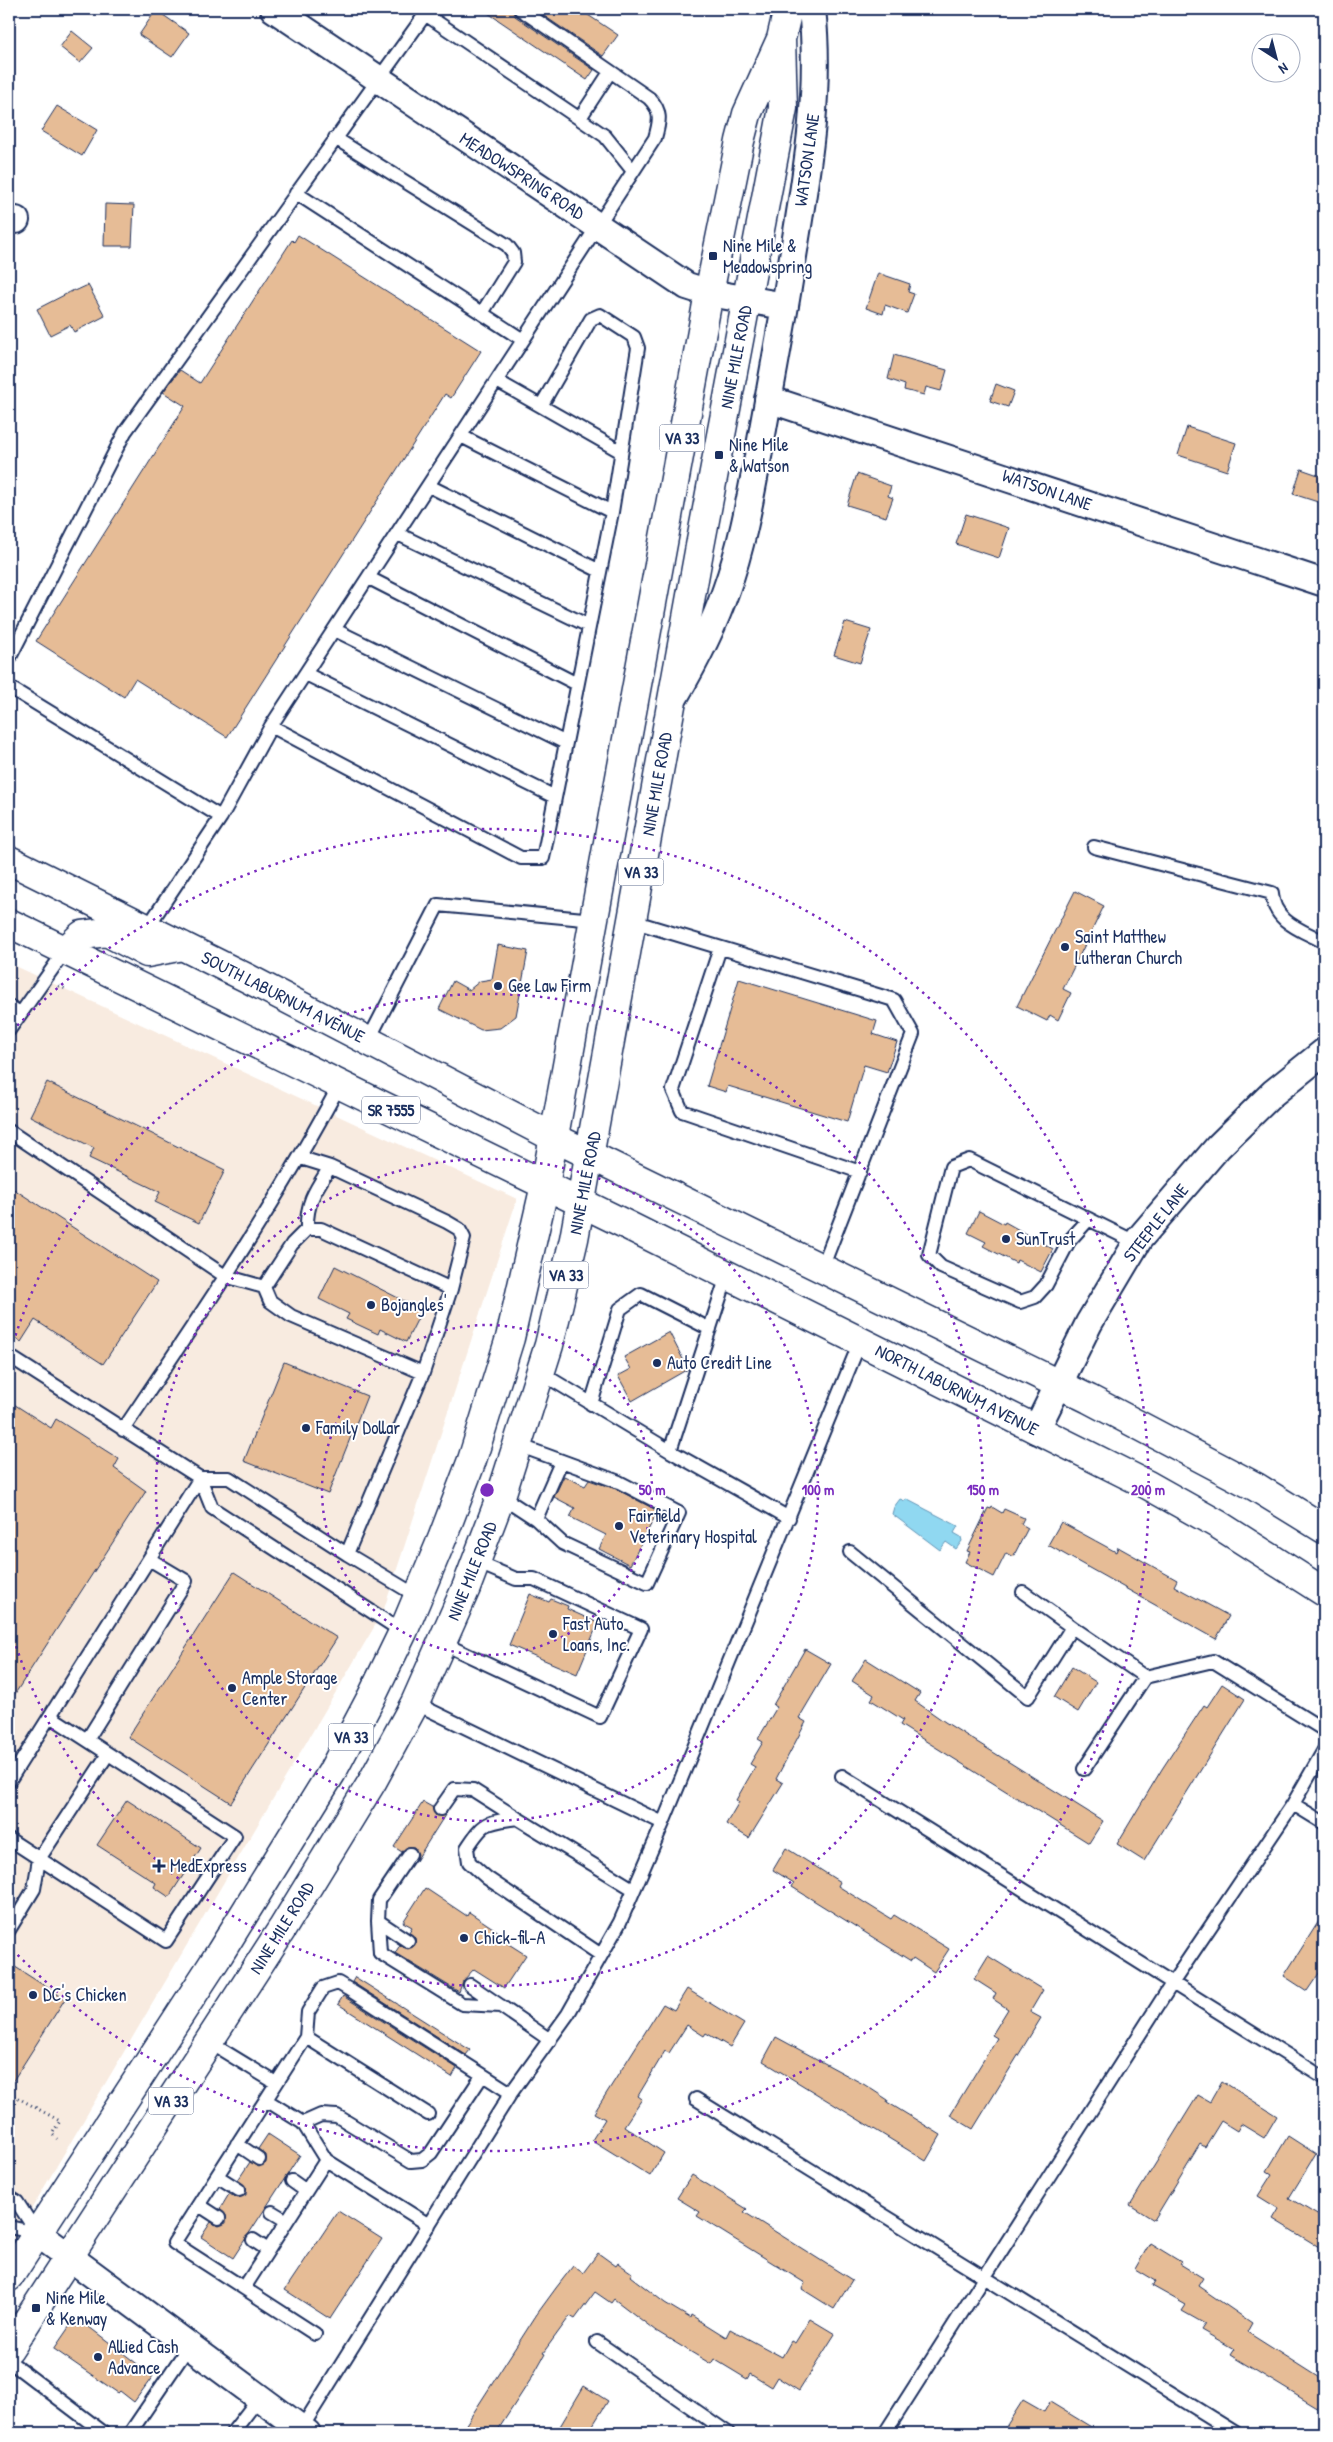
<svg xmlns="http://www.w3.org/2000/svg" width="1333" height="2442" font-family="'Patrick Hand',sans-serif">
<rect width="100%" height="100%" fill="#fff"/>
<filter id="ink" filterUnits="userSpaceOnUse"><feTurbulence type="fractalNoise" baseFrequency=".02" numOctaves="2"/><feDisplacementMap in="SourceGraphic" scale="10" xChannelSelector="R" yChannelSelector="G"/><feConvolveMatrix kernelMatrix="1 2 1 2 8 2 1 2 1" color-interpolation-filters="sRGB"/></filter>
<g filter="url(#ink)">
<!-- built -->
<path fill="#f8ebe0" d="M9,963L517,1199L383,1612L9,2247Z"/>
<!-- water -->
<path fill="#90d8f1" stroke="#6194b6" d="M900,1499L905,1501L906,1499L958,1526L954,1533L961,1537L962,1541L956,1549L946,1542L940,1550L892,1514L894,1507Z"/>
<!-- building -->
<path fill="#e6bc96" stroke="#1b2f5e" d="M482,9H512L515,16L594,70L587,80Z
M534,9H579L618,35L603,56Z
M156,10L189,33L172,57L139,35Z
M72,31L93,48L80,63L60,47Z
M57,106L97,130L82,156L41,131Z
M105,204L134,205L132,246H104Z
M298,235L481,351L451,398L445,394L227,737L135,679L124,697L36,641L185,406L163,392L180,370L200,383L292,240L294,242Z
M878,273L910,284L908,292L914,294L907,313L885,305L883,314L866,308Z
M88,285L105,316L74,332L70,325L50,335L37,309L74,290L75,291Z
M894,355L947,370L941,391L926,387L924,395L904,390L905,385L888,379Z
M996,384L1014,391L1008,407L990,401Z
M1187,427L1236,443L1227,471L1178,455Z
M1301,469L1324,477V504L1293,494Z
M857,474L891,486L888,496L893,498L886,517L847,505Z
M966,514L1009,528L999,558L956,544Z
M845,622L871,630L860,663L834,655Z
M1075,891L1104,906L1063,989L1071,993L1058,1020L1050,1015L1047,1021L1017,1006Z
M498,945L528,951L516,1016L500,1028L481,1030L439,1009L453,981L469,990L480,981L492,979Z
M739,979L877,1021L873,1034L897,1042L887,1072L864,1065L847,1122L728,1086L726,1092L707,1086Z
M47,1082L225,1170L199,1223L155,1202L160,1192L89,1158L94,1148L30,1116Z
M9,1186L157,1282L103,1364L35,1320L21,1342L9,1334Z
M979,1211L1004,1224L1005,1222L1053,1249L1041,1272L1017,1260L1016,1263L983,1246L986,1242L968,1233Z
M335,1266L422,1310L406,1342L380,1329L378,1334L346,1319L349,1314L319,1299Z
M669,1332L688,1369L632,1401L618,1376L631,1369L624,1357Z
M284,1362L367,1396L328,1494L244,1461Z
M9,1401L51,1428L56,1419L119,1459L114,1468L146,1491L9,1703Z
M564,1476L585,1486L589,1480L616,1489L658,1511L630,1565L599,1549L606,1535L570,1517L575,1508L554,1497Z
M992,1507L1002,1513L1004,1509L1024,1518L1021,1524L1028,1528L1013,1557L1006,1553L994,1577L965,1562L970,1552L967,1551L988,1508L991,1509Z
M1061,1522L1116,1552L1118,1547L1177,1580L1174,1586L1229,1616L1216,1639L1048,1545Z
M234,1572L337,1638L231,1803L128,1737Z
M530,1594L549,1602L551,1599L568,1606L567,1609L598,1623L577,1674L509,1645Z
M805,1649L831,1664L799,1718L806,1722L776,1779L783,1783L749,1838L726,1824L739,1802L736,1800L755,1767L750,1764L763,1742L758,1739L777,1707L773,1705Z
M866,1659L920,1693L915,1701L945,1722L1103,1821L1089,1843L900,1725L903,1720L871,1700L874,1695L852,1681Z
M1072,1667L1096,1682L1078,1712L1054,1697Z
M1222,1684L1245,1699L1144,1861L1117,1844L1162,1769L1204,1705L1207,1707Z
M127,1800L201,1848L169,1897L154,1887L156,1883L97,1845Z
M423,1802L432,1807L436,1816L445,1815L416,1861L418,1854L414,1847H407L402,1852L394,1847Z
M786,1848L840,1882L838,1886L891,1919L894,1915L949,1949L934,1972L913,1958L911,1961L792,1887L794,1883L773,1870Z
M425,1888L467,1916L469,1912L499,1932L496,1936L526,1955L504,1988L474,1969L463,1981L459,1992L395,1953L400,1945L408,1949L415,1945V1938L409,1932L412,1927L403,1922Z
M1324,1913V1966L1307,1991L1284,1976Z
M988,1956L1043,1990L1030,2012L1041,2018L973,2129L950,2115L997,2038L992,2035L1008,2009L993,1999L996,1993L974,1979Z
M9,1963L65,1999L9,2087Z
M355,1977L470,2050L466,2055L352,1982Z
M687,1989L744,2024L730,2047L706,2033L704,2036L687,2025L669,2053L665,2051L638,2096L642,2099L624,2126L664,2153L650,2176L592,2140L605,2119L594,2113L663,2004L674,2010Z
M343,1996L457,2068L452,2077L338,2004Z
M776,2037L865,2085L888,2100L887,2102L941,2135L926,2161L763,2061Z
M1222,2081L1277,2116L1264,2138L1241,2124L1237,2131L1221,2121L1205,2147L1200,2144L1154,2220L1130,2205L1198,2095L1210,2102Z
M268,2134L300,2155L233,2258L201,2237L211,2222L219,2226L226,2223V2215L220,2209L229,2194L238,2198L246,2195V2187L238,2180L250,2162L259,2167L266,2163V2155L258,2149Z
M1288,2136L1316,2154L1289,2198L1324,2219V2250L1273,2219L1279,2209L1258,2196L1272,2174L1267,2171Z
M692,2175L747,2209L744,2212L852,2280L834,2309L802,2289L805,2283L697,2216L700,2212L677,2198Z
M338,2211L382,2239L330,2319L285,2290Z
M1150,2243L1181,2262L1180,2264L1203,2278L1198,2286L1252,2323L1247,2332L1324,2381V2412L1230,2355L1234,2349L1201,2330L1205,2324L1182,2311L1186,2305L1152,2286L1155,2281L1135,2269Z
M598,2253L616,2266L618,2263L632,2273L630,2276L665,2303L690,2318L691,2315L726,2337L730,2329L782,2357L791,2341L795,2343L810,2319L835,2334L799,2391L777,2377L771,2387L750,2374L747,2379L714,2359L711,2364L656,2331L614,2299L611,2303L595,2292L575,2319L570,2316L543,2353L545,2354L531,2379L496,2433H476L465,2426L537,2314L556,2288L573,2266L583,2273Z
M76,2317L153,2376L134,2402L120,2391L118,2393L54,2349Z
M584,2386L608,2401L588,2433H556Z
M1023,2400L1044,2412L1050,2402L1101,2433H1002Z"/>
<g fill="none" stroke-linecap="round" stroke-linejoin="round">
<!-- service casing -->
<g stroke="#1b2f5e" stroke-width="16">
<path id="service" d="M425,14L605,136L633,171
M580,118L610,72
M335,138L507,245L513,253L514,262L482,313
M296,193L523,340
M497,381L620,451
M461,436L612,512
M429,486L600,571
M398,534L589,626
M369,578L577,684
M335,630L566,743
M9,659L125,432L429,9
M306,674L555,797
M9,687L221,817
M271,726L521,858H543L612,512L638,348L634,337L600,315L591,319L541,406
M1094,847L1272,893C1273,922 1302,930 1324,942
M632,921L894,1000L913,1034L822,1268
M147,928L221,817L271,726L655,138C660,121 662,111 649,98L520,9
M720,948L673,1090L682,1111L860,1172
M9,1006L20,1013
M9,1030L65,951
M368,1041L438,905L594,920
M9,1131L225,1276L264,1287
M301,1158L330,1167L447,1222L459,1229L464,1238L451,1289L423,1373L347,1554
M1089,1219L1069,1241L1046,1285L1035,1297L1020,1302L941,1267L929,1255L951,1167L969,1160L1137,1243
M307,1229C306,1202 316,1189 330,1167
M9,1356L200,1478H229L347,1554L417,1596
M423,1373L291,1316L270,1301L264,1287L292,1244L307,1229H321L451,1289
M541,1373L670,1451L789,1518
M591,1404L620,1309L641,1294L710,1329
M123,1430C199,1317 276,1205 340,1084
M670,1451L727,1276
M200,1478L212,1508L403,1632
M501,1496L536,1519L562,1543L647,1583L679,1513L619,1482L518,1445
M536,1519L561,1462
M850,1552L1028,1697L1072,1627L1145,1677L1213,1661L1324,1730
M1023,1592L1072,1627
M442,1643L600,1717L641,1629L534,1579H516L476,1562
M87,1740L186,1581L149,1559
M1084,1769L1145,1677
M842,1776L1324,2078
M9,1781L200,1478
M1293,1804L1324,1823
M440,1809L454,1789L473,1790L517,1818
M663,1823L860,1342
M9,1839L166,1941L235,1836L50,1716
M378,1921L380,1953L462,2004L501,2006
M9,1930L34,1889L39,1859L108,1754
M408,1941L378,1921L379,1900L410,1854
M601,1955L487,1878L469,1862L467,1848C485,1821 485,1823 517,1818L633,1889
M470,1985L550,2040
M306,2037L428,2114
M209,2042L276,2083
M696,2099L1236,2433
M266,2100L303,2123L326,2160L429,2225
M303,2123L321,2115L337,2116L411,2161L422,2160L431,2153L482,2076
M237,2144L259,2159
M217,2176L239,2190
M292,2181L306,2191
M9,2197L17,2202L37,2233
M199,2205L219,2218
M272,2212L287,2221
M9,2227L37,2233
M253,2240L268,2250
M244,2288L326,2160
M315,2334L174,2243L306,2037L308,2012L323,1988L338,1983L348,1989L511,2093
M597,2342L728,2433
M9,2361L104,2433
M301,2429L511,2093L568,2014L620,1922L663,1823L415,1703
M130,2433L189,2346
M232,2433L259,2398
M885,2433L1173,1982L1293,1804L1324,1750"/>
</g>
<!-- minor casing -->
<g stroke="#1b2f5e" stroke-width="30">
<path id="minor" d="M274,9L687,286L709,293L785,306
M9,219L16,220
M768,399L1324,583
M674,698C694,664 713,628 726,590C743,543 751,494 760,446C770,389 781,332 790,275C804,186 822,99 812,9
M1036,1430L1089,1323L1139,1239L1218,1147L1273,1093L1324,1052
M37,2233L307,2433"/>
</g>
<!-- primary casing -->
<g stroke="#1b2f5e" stroke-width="31">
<path id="primary" d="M9,860L247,978L555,1138L1089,1399L1256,1487L1324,1529
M9,923L629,1226L1146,1484L1219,1525L1324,1592
M65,951L82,935L107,932L147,953L183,946
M9,2277L220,1953L332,1772L372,1696L403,1632L442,1539L472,1460L510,1338L545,1185L709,293L740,141L747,114L781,39L788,9
M9,2349L282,1929L372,1782L415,1703L466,1588L501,1496L549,1345L574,1239L700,546L783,108L781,39"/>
</g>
<!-- path -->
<path stroke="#1b2f5e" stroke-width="3" stroke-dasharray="1 4" stroke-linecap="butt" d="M59,986L68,990
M9,2093L60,2121L52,2134L57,2139"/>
<!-- service -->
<use href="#service" stroke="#fff" stroke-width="12"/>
<!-- minor -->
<use href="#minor" stroke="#fff" stroke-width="26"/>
<!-- primary -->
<use href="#primary" stroke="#fff" stroke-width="28"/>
</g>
</g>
<!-- distance rings -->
<g fill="none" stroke="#7b2cbf" stroke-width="2.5" stroke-dasharray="2.5 5">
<circle cx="487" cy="1490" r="165"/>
<circle cx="487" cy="1490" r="331"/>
<path d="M9 1357A496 496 0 1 1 9 1623"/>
<path d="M12 1031A661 661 0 1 1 12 1949"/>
</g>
<!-- markers -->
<g fill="#1b2f5e" stroke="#fff" stroke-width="2">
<rect x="708" y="251" width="10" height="10" rx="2.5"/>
<rect x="714" y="450" width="10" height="10" rx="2.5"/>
<circle cx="1065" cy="947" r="5"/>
<circle cx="498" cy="986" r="5"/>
<circle cx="1006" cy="1239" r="5"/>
<circle cx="371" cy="1305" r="5"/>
<circle cx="657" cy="1363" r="5"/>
<circle cx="306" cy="1428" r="5"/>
<circle cx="619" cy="1526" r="5"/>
<circle cx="553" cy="1634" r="5"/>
<circle cx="232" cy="1688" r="5"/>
<path d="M156.5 1858.5h5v5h5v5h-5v5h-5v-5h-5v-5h5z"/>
<circle cx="464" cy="1938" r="5"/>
<circle cx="33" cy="1995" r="5"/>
<rect x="31" y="2303" width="10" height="10" rx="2.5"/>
<circle cx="98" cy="2357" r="5"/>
</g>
<g text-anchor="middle" stroke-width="4" stroke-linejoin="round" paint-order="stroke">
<!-- shield labels -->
<g fill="#fff" stroke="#5f6d8e" stroke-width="1">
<rect x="659.5" y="424.5" width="45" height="27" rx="4"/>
<rect x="618.5" y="858.5" width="45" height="27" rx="4"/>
<rect x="362" y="1096.5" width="58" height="27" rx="4"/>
<rect x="543.5" y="1261.5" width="45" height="27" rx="4"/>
<rect x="328.5" y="1723.5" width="45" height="27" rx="4"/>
<rect x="148.5" y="2087.5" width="45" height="27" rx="4"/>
</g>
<g font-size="16" font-weight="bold" fill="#1b2f5e">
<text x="682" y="444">VA 33</text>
<text x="641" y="878">VA 33</text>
<text x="391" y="1116">SR 7555</text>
<text x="566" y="1281">VA 33</text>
<text x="351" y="1743">VA 33</text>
<text x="171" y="2107">VA 33</text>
</g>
<!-- street labels -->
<g font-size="18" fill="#1b2f5e" stroke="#fff">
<text transform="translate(807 160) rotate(-82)" y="6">WATSON LANE</text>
<text transform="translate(522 176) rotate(33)" y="6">MEADOWSPRING ROAD</text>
<text transform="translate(736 357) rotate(-79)" y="6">NINE MILE ROAD</text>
<text transform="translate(1047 490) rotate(19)" y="6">WATSON LANE</text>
<text transform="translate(657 784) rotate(-80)" y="6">NINE MILE ROAD</text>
<text transform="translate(283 997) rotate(27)" y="6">SOUTH LABURNUM AVENUE</text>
<text transform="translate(585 1183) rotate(-79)" y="6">NINE MILE ROAD</text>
<text transform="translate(1156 1223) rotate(-52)" y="6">STEEPLE LANE</text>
<text transform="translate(957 1390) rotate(27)" y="6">NORTH LABURNUM AVENUE</text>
<text transform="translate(472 1571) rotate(-68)" y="6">NINE MILE ROAD</text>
<text transform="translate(282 1928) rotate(-58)" y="6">NINE MILE ROAD</text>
</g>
<!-- poi labels -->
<g font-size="18" fill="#1b2f5e" stroke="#fff" text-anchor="start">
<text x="723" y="252">Nine Mile &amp;<tspan x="723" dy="21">Meadowspring</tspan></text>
<text x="729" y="451">Nine Mile<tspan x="729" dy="21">&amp; Watson</tspan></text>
<text x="1075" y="943">Saint Matthew<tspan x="1075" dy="21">Lutheran Church</tspan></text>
<text x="508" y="992">Gee Law Firm</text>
<text x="1016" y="1245">SunTrust</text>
<text x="381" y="1311">Bojangles'</text>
<text x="667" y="1369">Auto Credit Line</text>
<text x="316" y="1434">Family Dollar</text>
<text x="629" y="1522">Fairfield<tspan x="629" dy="21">Veterinary Hospital</tspan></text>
<text x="563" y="1630">Fast Auto<tspan x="563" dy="21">Loans, Inc.</tspan></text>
<text x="242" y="1684">Ample Storage<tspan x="242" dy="21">Center</tspan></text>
<text x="170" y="1872">MedExpress</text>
<text x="474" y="1944">Chick-fil-A</text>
<text x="43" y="2001">DC's Chicken</text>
<text x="46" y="2304">Nine Mile<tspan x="46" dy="21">&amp; Kenway</tspan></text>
<text x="108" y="2353">Allied Cash<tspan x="108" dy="21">Advance</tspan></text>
</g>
</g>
<circle cx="487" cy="1490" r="8" fill="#7b2cbf" stroke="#fff" stroke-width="2.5"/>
<g font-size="15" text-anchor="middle" font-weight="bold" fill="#7b2cbf" stroke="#fff" stroke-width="4" stroke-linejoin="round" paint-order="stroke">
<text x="652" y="1495">50 m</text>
<text x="818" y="1495">100 m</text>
<text x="983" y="1495">150 m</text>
<text x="1148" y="1495">200 m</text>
</g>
<!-- margin -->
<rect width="1333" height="2442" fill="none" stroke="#fff" stroke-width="30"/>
<rect x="15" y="15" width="1303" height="2412" fill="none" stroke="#1b2f5e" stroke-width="2" filter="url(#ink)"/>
<!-- north arrow -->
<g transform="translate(1276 58) rotate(144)"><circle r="24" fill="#ffffff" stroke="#a4acbf"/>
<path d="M0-4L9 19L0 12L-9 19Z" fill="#1b2f5e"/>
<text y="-8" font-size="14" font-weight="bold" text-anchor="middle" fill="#1b2f5e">N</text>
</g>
</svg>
